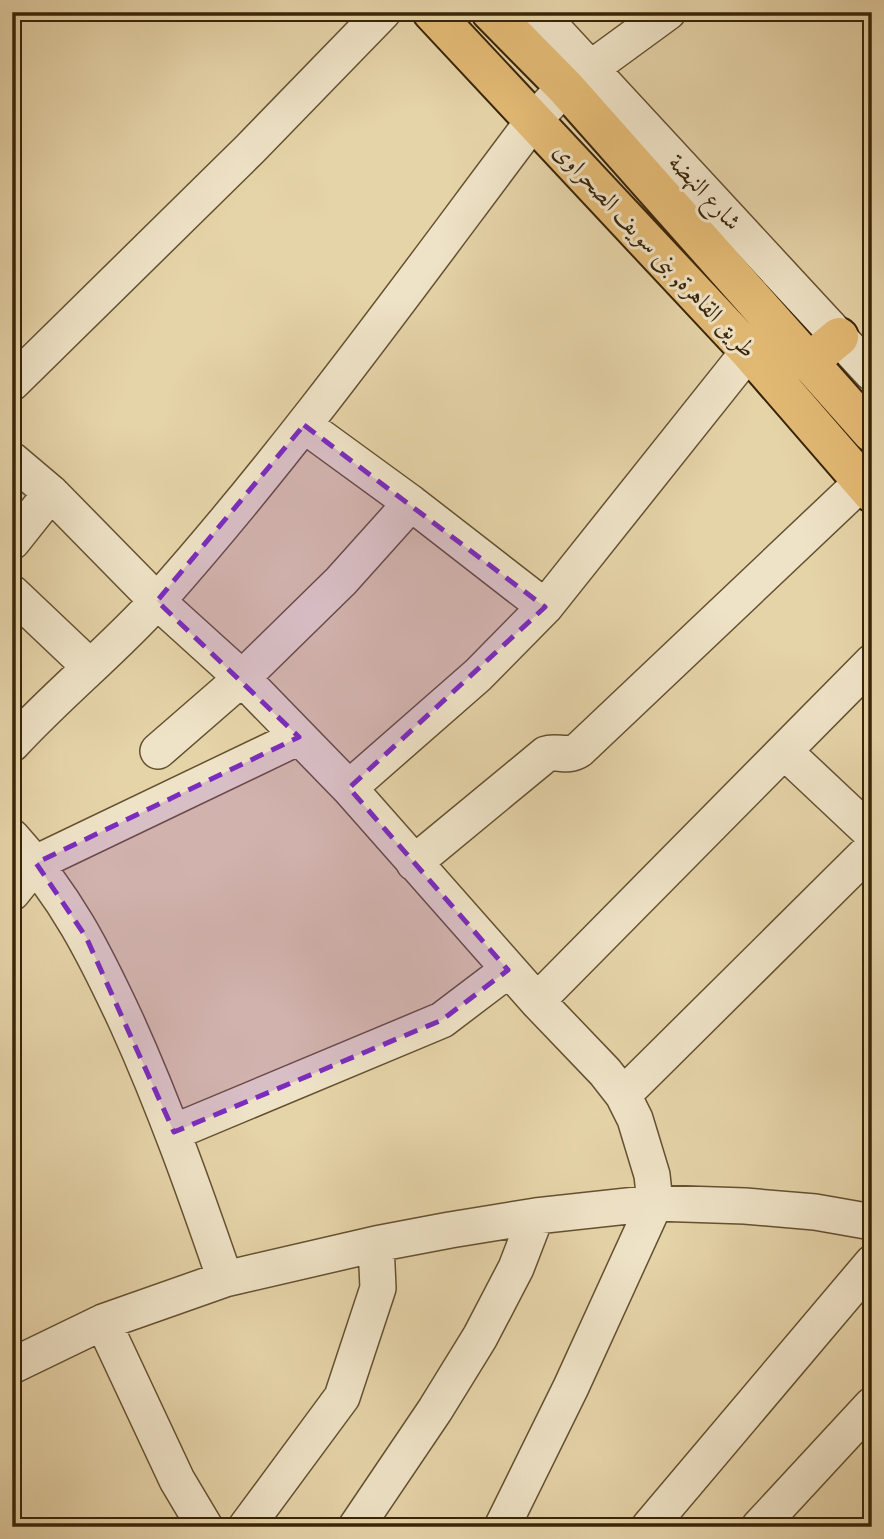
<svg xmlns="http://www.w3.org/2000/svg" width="884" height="1539" font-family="'IM FELL English',Amiri,serif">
<rect width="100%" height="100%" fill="#e6d4a9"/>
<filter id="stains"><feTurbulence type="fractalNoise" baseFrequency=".00286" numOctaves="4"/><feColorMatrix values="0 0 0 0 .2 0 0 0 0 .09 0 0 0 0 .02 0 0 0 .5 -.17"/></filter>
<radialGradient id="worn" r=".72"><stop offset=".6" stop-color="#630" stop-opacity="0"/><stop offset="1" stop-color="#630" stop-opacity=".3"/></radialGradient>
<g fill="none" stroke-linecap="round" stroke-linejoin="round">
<!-- minor casing -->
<g stroke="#645030" stroke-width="38">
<path id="minor" d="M538,12L872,373
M590,69L668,12
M12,383L250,149L383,12
M304,425L411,503L545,607
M12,460L51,493L157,601L242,678L349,788L537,1001L605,1072L623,1095L635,1119L652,1175L655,1203L571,1387L502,1527
M12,542L51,493
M12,593L89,666
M12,744C59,693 113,650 159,599C294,447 412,282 534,120L565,87
M158,751L242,678L341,581L411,503
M784,751L868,830L872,837
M349,788L478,675L545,607L749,351
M12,837C66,896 94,952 127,1023C165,1107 195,1192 225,1279
M414,863L546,754C557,750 567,758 579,750L862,482
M12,893L36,863L299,737
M537,1001L872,662
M623,1095L870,850L872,844
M174,1132L442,1020L508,970
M103,1322L177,1480L205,1527
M12,1366L103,1322L225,1279L376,1244L450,1230L536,1216L655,1203L745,1206L815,1212L872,1222
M246,1527L342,1397L378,1288L376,1244
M356,1527L435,1410L480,1337L516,1268L536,1216
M649,1527L872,1263
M759,1527L872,1405"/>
</g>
<!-- major casing -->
<g stroke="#392408" stroke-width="42">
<path id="major" d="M432,12L749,351L872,493
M491,12L565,87L872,433
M808,363L839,337"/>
</g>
<!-- minor -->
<use href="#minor" stroke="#efe3c7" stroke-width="35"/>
<!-- major -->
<use href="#major" stroke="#e3ba74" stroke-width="38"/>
</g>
<!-- marked area -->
<path fill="#7b2cbf" fill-opacity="0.2" stroke="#7b2cbf" stroke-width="5" stroke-dasharray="14 9" stroke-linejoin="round" d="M304,425L545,607L349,788L508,970L442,1020L174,1132L86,937L36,863L299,737L157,601Z"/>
<g text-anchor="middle" stroke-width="6" stroke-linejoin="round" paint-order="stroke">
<!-- street labels -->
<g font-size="24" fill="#392408" stroke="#efe3c7">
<text transform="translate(705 192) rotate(47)" y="8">شارع النهضة</text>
<text transform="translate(655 250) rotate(47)" y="8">طريق القاهرة, بنى سويف الصحراوى</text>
</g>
</g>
<!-- margin -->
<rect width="884" height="1539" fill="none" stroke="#e6d4a9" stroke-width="42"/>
<rect x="14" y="14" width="856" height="1511" fill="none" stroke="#392408" stroke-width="3.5"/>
<rect x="21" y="21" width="842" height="1497" fill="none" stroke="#392408" stroke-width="2"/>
<rect width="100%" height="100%" filter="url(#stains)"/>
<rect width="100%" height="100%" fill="url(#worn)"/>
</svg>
